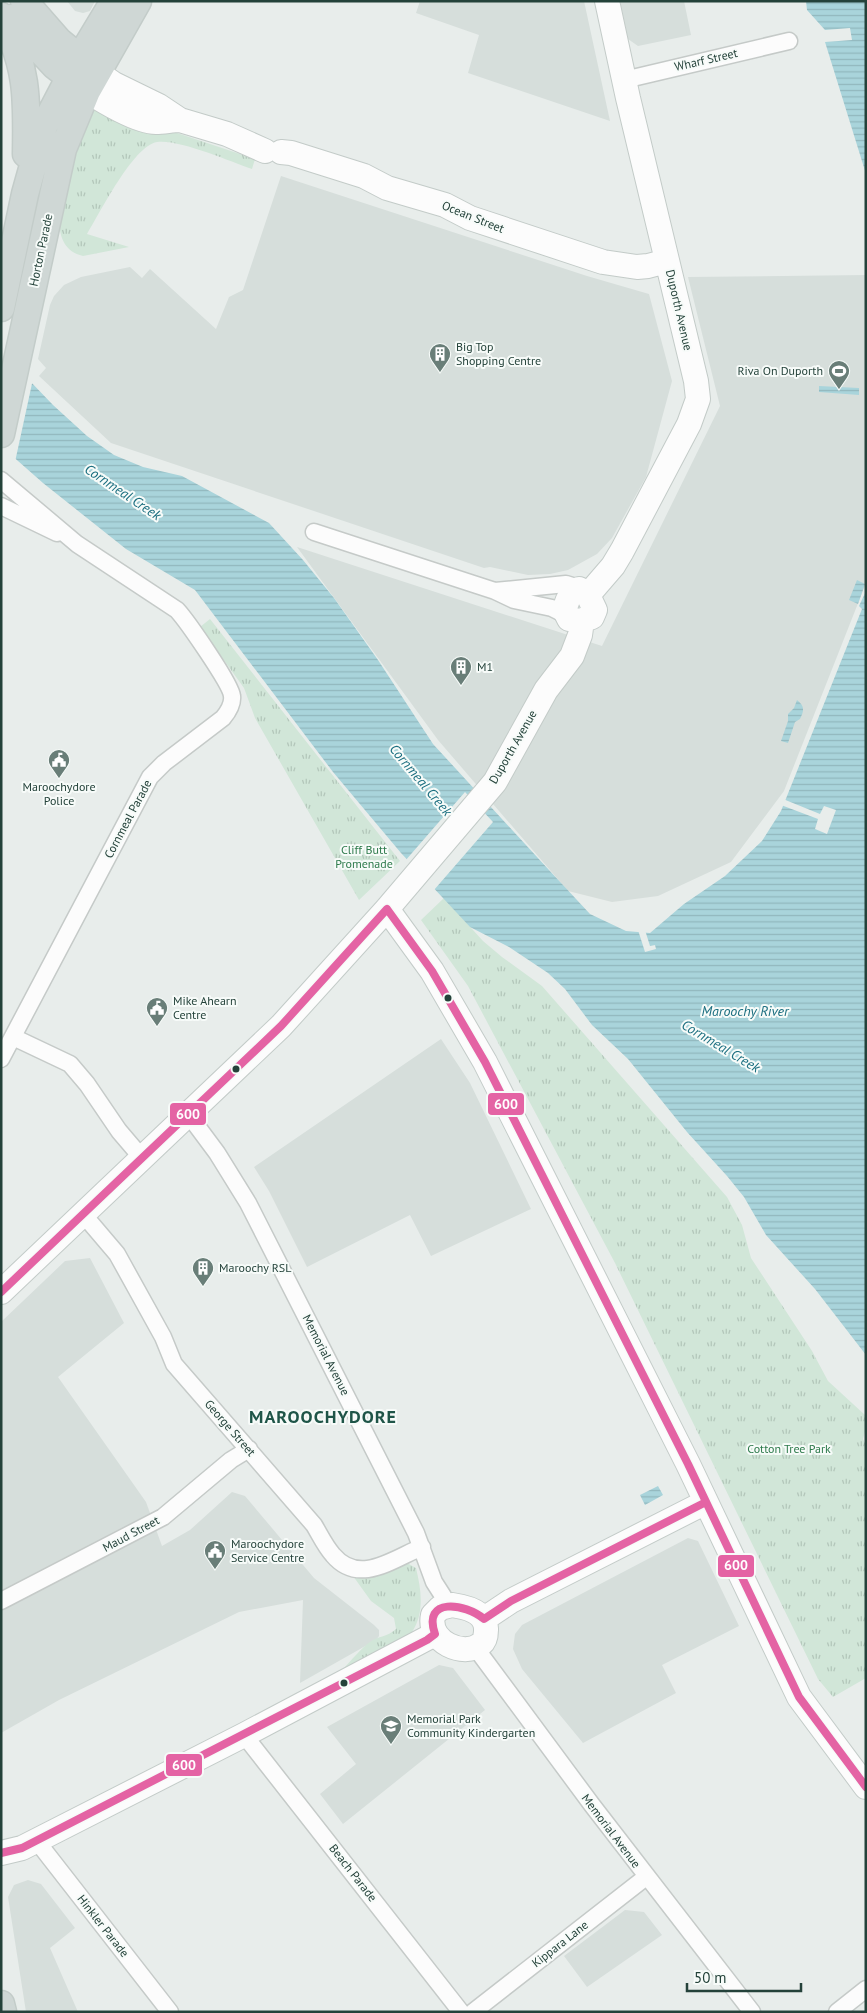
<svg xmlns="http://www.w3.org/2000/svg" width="867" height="2013" font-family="'PT Sans',sans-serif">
<defs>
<pattern id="grass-tufts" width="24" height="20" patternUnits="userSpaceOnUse" patternTransform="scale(1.25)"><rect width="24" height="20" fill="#d1e6d8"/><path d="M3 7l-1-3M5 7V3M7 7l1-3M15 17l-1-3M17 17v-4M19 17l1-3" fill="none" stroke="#b3c6ba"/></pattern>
<pattern id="water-rules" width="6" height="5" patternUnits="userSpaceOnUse" patternTransform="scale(1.25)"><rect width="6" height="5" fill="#a9d4db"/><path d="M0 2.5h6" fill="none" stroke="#91b7bd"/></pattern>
</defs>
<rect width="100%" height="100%" fill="#e8edeb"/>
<!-- built -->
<path fill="#d6dedb" d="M67,1H95L90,11L83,13L75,11Z
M420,1H584L610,121L468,73L479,35L416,13Z
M620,1H684L691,35L638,46L628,39Z
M281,176L587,276L649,294L672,381L646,477L612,538L597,554L568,570L550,574L528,575L490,567L484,568L111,443L39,376L46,368L38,359L50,305L54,296L64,285L81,277L130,267L142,278L150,269L216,329L229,297L243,290Z
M866,275V583L784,791L731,862L658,896L612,902L568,891L438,740L297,547L602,646L720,406L688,277Z
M441,1039L470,1083L531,1209L431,1256L410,1215L307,1267L269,1191L254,1167Z
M90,1258L124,1323L58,1377L146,1502L162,1546L190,1530L232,1492L245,1496L314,1578L374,1625L379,1630V1636L376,1640L300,1683L303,1600L239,1612L59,1700L1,1733V1322L65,1261Z
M688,1538L698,1541L739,1626L662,1665L676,1693L583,1743L522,1669L513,1649L515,1634L522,1625Z
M439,1665L453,1668L485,1710L343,1824L320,1794L356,1764L327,1727Z
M28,1880L41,1884L75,1928L50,1948L78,2012H26L8,1897L14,1885Z
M625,1910L644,1912L662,1935L587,1987L564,1956Z"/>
<!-- grass -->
<path fill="url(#grass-tufts)" d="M94,110L109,117L177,133L255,159L252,169C229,161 179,139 157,142C133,146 100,213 87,234L129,247L83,256C30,244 80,140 94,110Z
M210,619L400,861L359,900L255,718L244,688L200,627Z
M444,898L483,941L502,957L542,986L727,1197L742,1225L751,1258L812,1351L828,1381L865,1415L866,1428L863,1439L866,1445V1678L833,1697L818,1679L615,1263L468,986L421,920Z
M407,1563L416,1568C421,1589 425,1612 412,1632C406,1641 356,1662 344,1668C352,1660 360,1649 370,1642C378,1636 388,1637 396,1629L394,1618L371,1601L353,1576C376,1578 386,1574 407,1563Z"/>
<!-- water -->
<path fill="url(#water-rules)" d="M806,1H866V174L825,42V30L807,10Z
M1,351L53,405L87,436L114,455L143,467L182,476L269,523L303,560L334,598L378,660L433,744L549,870L590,914L626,931L650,933L684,904L725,876L762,841L781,811L862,609L859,606L866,591V1355L815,1289L766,1235L744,1197L727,1176L687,1132L628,1059L592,1025L565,989L548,973L509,947L470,927L401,853L333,772L195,590L126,549L43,483L1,446Z
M819,386L859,388V395L819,392Z
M857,580L865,584L858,604L849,600Z
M797,700C805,706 804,711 800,719L795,722L788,743L781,741L788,721V714L794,708Z
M658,1486L663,1495L645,1505L640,1495Z"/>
<!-- pier -->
<path fill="#e8edeb" d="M850,28L852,40L825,42V30Z
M1,348L33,379L15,462L1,450Z
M465,792L493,822L434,890L405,861Z
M783,799L820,814L824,806L836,810L827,834L815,829L818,819L781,805Z
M638,930H645L650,946L655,945L656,949L645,952Z"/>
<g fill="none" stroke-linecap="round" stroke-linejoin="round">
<!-- street casing -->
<g stroke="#c5cac8" stroke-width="19">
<path id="street" d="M624,80L789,41
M1,480L77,544L177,610C187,621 231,684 232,696C233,704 228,712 223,718L164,763L150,777L1,1059
M1,506L57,533
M314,532L495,591L514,600L552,608L566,615
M495,591L566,584L582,589
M13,1037L70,1064L87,1084L119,1131L142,1158
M188,1114L217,1153L248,1203L416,1533L434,1582L443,1596L446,1606
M83,1214L117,1254L163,1337L174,1364L314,1525C320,1535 325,1546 333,1555C359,1586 393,1559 422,1547
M1,1601L163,1517L231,1460L249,1449
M475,1647L592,1805L752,2012
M244,1735L461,2012
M36,1840L170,2012
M473,2012L646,1877
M837,2012L866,1989"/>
</g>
<!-- secondary casing -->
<g stroke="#c3cbc8" stroke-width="26">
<path id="secondary" d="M97,72L114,84L159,106L180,120L227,134L265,151
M87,91C103,101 137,122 156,122C164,122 172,120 180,120
M281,152L291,153L364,176L387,188L445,205L470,218L603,262L637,267L648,266L667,261
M579,589L587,593L595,610L592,617L580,621L569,619L565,611C566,602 570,592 579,589Z
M588,595L613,566L622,551L689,424L698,399L696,381L628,98L607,1
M387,909L432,971L485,1062L688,1464L799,1697L866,1787
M1,1292L281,1026L387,909L495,782L546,690L572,656L580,635L582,621
M452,1605C466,1607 487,1612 486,1630C486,1635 485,1641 481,1644C464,1658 427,1642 433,1615L440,1608Z
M484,1619L511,1601L706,1502
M1,1853L22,1848L244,1735L435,1634"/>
</g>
<!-- primary casing -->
<g stroke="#c3ccc9" stroke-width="29">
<path id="primary" d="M24,1L59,41L92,68
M1,16C28,65 27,99 26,154
M10,18L55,66L82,87
M1,308L25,194L44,126L79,59L114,1
M1,434L63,149L87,91L138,1
M1,2004L3,2012"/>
</g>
<!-- street -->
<use href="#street" stroke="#fcfcfc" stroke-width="16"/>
<!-- secondary -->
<use href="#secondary" stroke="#fcfcfc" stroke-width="24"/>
<!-- primary -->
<use href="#primary" stroke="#cfd7d5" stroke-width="26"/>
<!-- bus-1 casing -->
<g stroke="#f7fbf9" stroke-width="11">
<path id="bus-1" d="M1,1292L281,1026L387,909L432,971L485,1062L688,1464L799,1697L866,1787
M1,1853L22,1848L427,1640L435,1634C422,1597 465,1603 484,1619L511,1601L706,1502"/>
</g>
<!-- bus-1 -->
<use href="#bus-1" stroke="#e463a4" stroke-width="8"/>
</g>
<!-- icons -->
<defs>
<g id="building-pin" transform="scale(1.125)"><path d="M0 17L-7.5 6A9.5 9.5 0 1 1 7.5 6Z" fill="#697e78" stroke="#f7fbf9"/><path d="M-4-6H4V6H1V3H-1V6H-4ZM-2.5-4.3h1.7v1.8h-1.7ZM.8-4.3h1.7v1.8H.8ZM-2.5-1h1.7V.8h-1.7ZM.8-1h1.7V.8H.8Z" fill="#fff"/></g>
<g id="stadium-pin" transform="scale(1.125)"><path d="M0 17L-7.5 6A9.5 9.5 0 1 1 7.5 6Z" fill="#697e78" stroke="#f7fbf9"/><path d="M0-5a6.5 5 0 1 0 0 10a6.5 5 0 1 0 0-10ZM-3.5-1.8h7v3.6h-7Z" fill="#fff"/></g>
<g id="civic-pin" transform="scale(1.125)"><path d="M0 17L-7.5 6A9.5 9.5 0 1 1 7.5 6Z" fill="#697e78" stroke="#f7fbf9"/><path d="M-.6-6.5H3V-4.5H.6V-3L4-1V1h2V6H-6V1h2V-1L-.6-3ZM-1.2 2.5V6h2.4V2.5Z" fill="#fff"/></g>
<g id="school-pin" transform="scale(1.125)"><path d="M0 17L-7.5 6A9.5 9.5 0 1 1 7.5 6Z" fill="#697e78" stroke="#f7fbf9"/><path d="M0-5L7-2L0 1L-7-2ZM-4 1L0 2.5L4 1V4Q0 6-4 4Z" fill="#fff"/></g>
</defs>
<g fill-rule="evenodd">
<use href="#building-pin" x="440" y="354"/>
<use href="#stadium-pin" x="839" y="371"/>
<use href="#building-pin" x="461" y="667"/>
<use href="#civic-pin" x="59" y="760"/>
<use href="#civic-pin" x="157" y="1008"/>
<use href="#building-pin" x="203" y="1268"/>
<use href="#civic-pin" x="215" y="1551"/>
<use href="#school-pin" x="391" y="1726"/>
</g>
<!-- markers -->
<g fill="#24423a" stroke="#f7fbf9" stroke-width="2">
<circle cx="448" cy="998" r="4.5"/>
<circle cx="236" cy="1069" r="4.5"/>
<circle cx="344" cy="1683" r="4.5"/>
</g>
<g text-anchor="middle" stroke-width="4" stroke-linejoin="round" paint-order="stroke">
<!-- street labels -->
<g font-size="12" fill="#24423a" stroke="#f7fbf9">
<text transform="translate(706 60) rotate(-13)" y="4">Wharf Street</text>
<text transform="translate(473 217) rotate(22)" y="4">Ocean Street</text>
<text transform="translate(41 250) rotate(-78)" y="4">Horton Parade</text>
<text transform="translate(679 310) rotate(77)" y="4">Duporth Avenue</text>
<text transform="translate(513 747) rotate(-60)" y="4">Duporth Avenue</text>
<text transform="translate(128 819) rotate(-62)" y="4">Cornmeal Parade</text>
<text transform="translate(326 1355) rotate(63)" y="4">Memorial Avenue</text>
<text transform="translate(230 1428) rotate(49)" y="4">George Street</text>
<text transform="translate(131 1534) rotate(-28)" y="4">Maud Street</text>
<text transform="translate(611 1831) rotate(53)" y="4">Memorial Avenue</text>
<text transform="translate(353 1873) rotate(52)" y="4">Beach Parade</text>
<text transform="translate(103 1926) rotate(52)" y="4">Hinkler Parade</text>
<text transform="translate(560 1944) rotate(-38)" y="4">Kippara Lane</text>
</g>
<!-- poi labels -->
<g font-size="12" fill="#24423a" stroke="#f7fbf9" text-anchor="start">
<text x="456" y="351">Big Top<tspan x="456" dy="14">Shopping Centre</tspan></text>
<text x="823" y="375" text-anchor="end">Riva On Duporth</text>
<text x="477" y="671">M1</text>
<text x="59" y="791" text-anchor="middle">Maroochydore<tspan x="59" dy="14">Police</tspan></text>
<text x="173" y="1005">Mike Ahearn<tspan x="173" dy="14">Centre</tspan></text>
<text x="219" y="1272">Maroochy RSL</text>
<text x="231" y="1548">Maroochydore<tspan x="231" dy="14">Service Centre</tspan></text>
<text x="407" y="1723">Memorial Park<tspan x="407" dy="14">Community Kindergarten</tspan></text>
</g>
<!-- park labels -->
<g font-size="12" fill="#2d7a4b" stroke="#f7fbf9">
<text x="364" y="854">Cliff Butt<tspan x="364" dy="14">Promenade</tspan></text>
<text x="789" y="1453">Cotton Tree Park</text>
</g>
<!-- water labels -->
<g font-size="14" font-style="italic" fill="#1c6f80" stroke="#f7fbf9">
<text transform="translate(123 492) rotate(34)" y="5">Cornmeal Creek</text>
<text transform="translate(421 780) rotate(50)" y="5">Cornmeal Creek</text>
<text x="745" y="1016">Maroochy River</text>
<text transform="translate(721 1046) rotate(31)" y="5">Cornmeal Creek</text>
</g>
<!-- district labels -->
<g font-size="18" font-weight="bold" letter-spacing="1" fill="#1f5548" stroke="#f7fbf9">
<text x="323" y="1423">MAROOCHYDORE</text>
</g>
</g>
<g stroke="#f7fbf9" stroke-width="2">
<rect x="487" y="1092" width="38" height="24" rx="5" fill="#e463a4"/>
<rect x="169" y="1102" width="38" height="24" rx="5" fill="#e463a4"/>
<rect x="717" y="1554" width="38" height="24" rx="5" fill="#e463a4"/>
<rect x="165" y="1753" width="38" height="24" rx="5" fill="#e463a4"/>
</g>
<g font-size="14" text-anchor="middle" font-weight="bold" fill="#fff">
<text x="506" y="1109">600</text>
<text x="188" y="1119">600</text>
<text x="736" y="1570">600</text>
<text x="184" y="1770">600</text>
</g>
<!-- border -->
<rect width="867" height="2013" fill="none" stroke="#24423a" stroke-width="5"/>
<!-- scale -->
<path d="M687 1983v8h114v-8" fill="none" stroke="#24423a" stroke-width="2.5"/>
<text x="694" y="1983" font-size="15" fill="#24423a" stroke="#f7fbf9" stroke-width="4" paint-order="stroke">50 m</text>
</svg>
